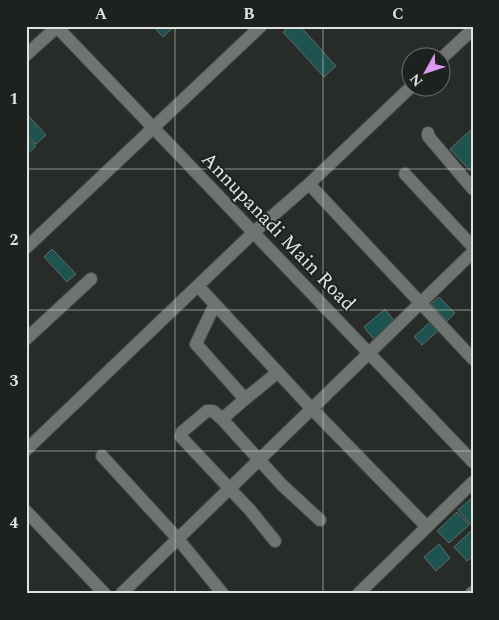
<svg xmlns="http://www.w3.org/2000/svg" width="499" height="620" font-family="Spectral,serif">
<rect width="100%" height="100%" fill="#282c29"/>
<!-- building -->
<path fill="#1d5451" stroke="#636a69" d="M153,26H175L163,37Z
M289,26H300L336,66L324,77L283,32Z
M26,113L46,135L36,144L26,133Z
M473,128V174L450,149Z
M26,136L36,146L26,155Z
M52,249L76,274L67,282L44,257Z
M439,297L455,313L447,321L431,304Z
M385,309L396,323L375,341L364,327Z
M432,320L440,329L422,345L414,337Z
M473,497V522L470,524L458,510Z
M457,512L469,525L449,543L437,531Z
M472,530L473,556L467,561L454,547Z
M439,544L450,558L436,571L424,557Z"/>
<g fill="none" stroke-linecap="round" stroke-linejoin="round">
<!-- minor casing -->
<g stroke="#464b48" stroke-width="14">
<path id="minor" d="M56,26L473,462
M26,55L58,26
M442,58L473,29
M428,133V136L473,189
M405,174L473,247
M309,184L412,86
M26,248L261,26
M198,286L311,408L427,527
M215,304L196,344L245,399L278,372
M26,339L91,279
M222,419L245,399
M26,450L254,232L309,184L473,359
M102,456L178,539L223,594
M26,511L105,594
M275,541L250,510L181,437L182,432L207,411H213L222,419L282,485L320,520
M121,594L473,252
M358,594L473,482
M471,594L473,592"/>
</g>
<!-- minor -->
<use href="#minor" stroke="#6f7470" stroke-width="12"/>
</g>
<!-- grid -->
<path fill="none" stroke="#e0e3e0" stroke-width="1" stroke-opacity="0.55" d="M175,26V594M323,26V594M26,169H473M26,310H473M26,451H473"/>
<g text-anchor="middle" stroke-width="4" stroke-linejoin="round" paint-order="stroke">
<!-- street labels -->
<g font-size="20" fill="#e0e3e0" stroke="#1e221f">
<text transform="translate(279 231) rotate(46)" y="7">Annupanadi Main Road</text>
</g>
</g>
<!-- border -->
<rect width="499" height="620" fill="none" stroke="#1e221f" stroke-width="55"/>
<!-- north arrow -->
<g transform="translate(426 72) rotate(230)"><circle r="24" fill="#1e221f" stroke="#6c6f6c"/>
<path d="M0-4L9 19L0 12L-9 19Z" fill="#de98f3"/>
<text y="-8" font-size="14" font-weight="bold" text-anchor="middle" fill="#e0e3e0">N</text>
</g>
<rect x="28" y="28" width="444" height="564" fill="none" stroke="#e0e3e0" stroke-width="2"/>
<g font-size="16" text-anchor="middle" font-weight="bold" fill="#e0e3e0">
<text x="101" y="19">A</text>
<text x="249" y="19">B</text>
<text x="398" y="19">C</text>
<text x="14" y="104">1</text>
<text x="14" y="245">2</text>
<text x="14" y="386">3</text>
<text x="14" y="528">4</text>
</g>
</svg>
